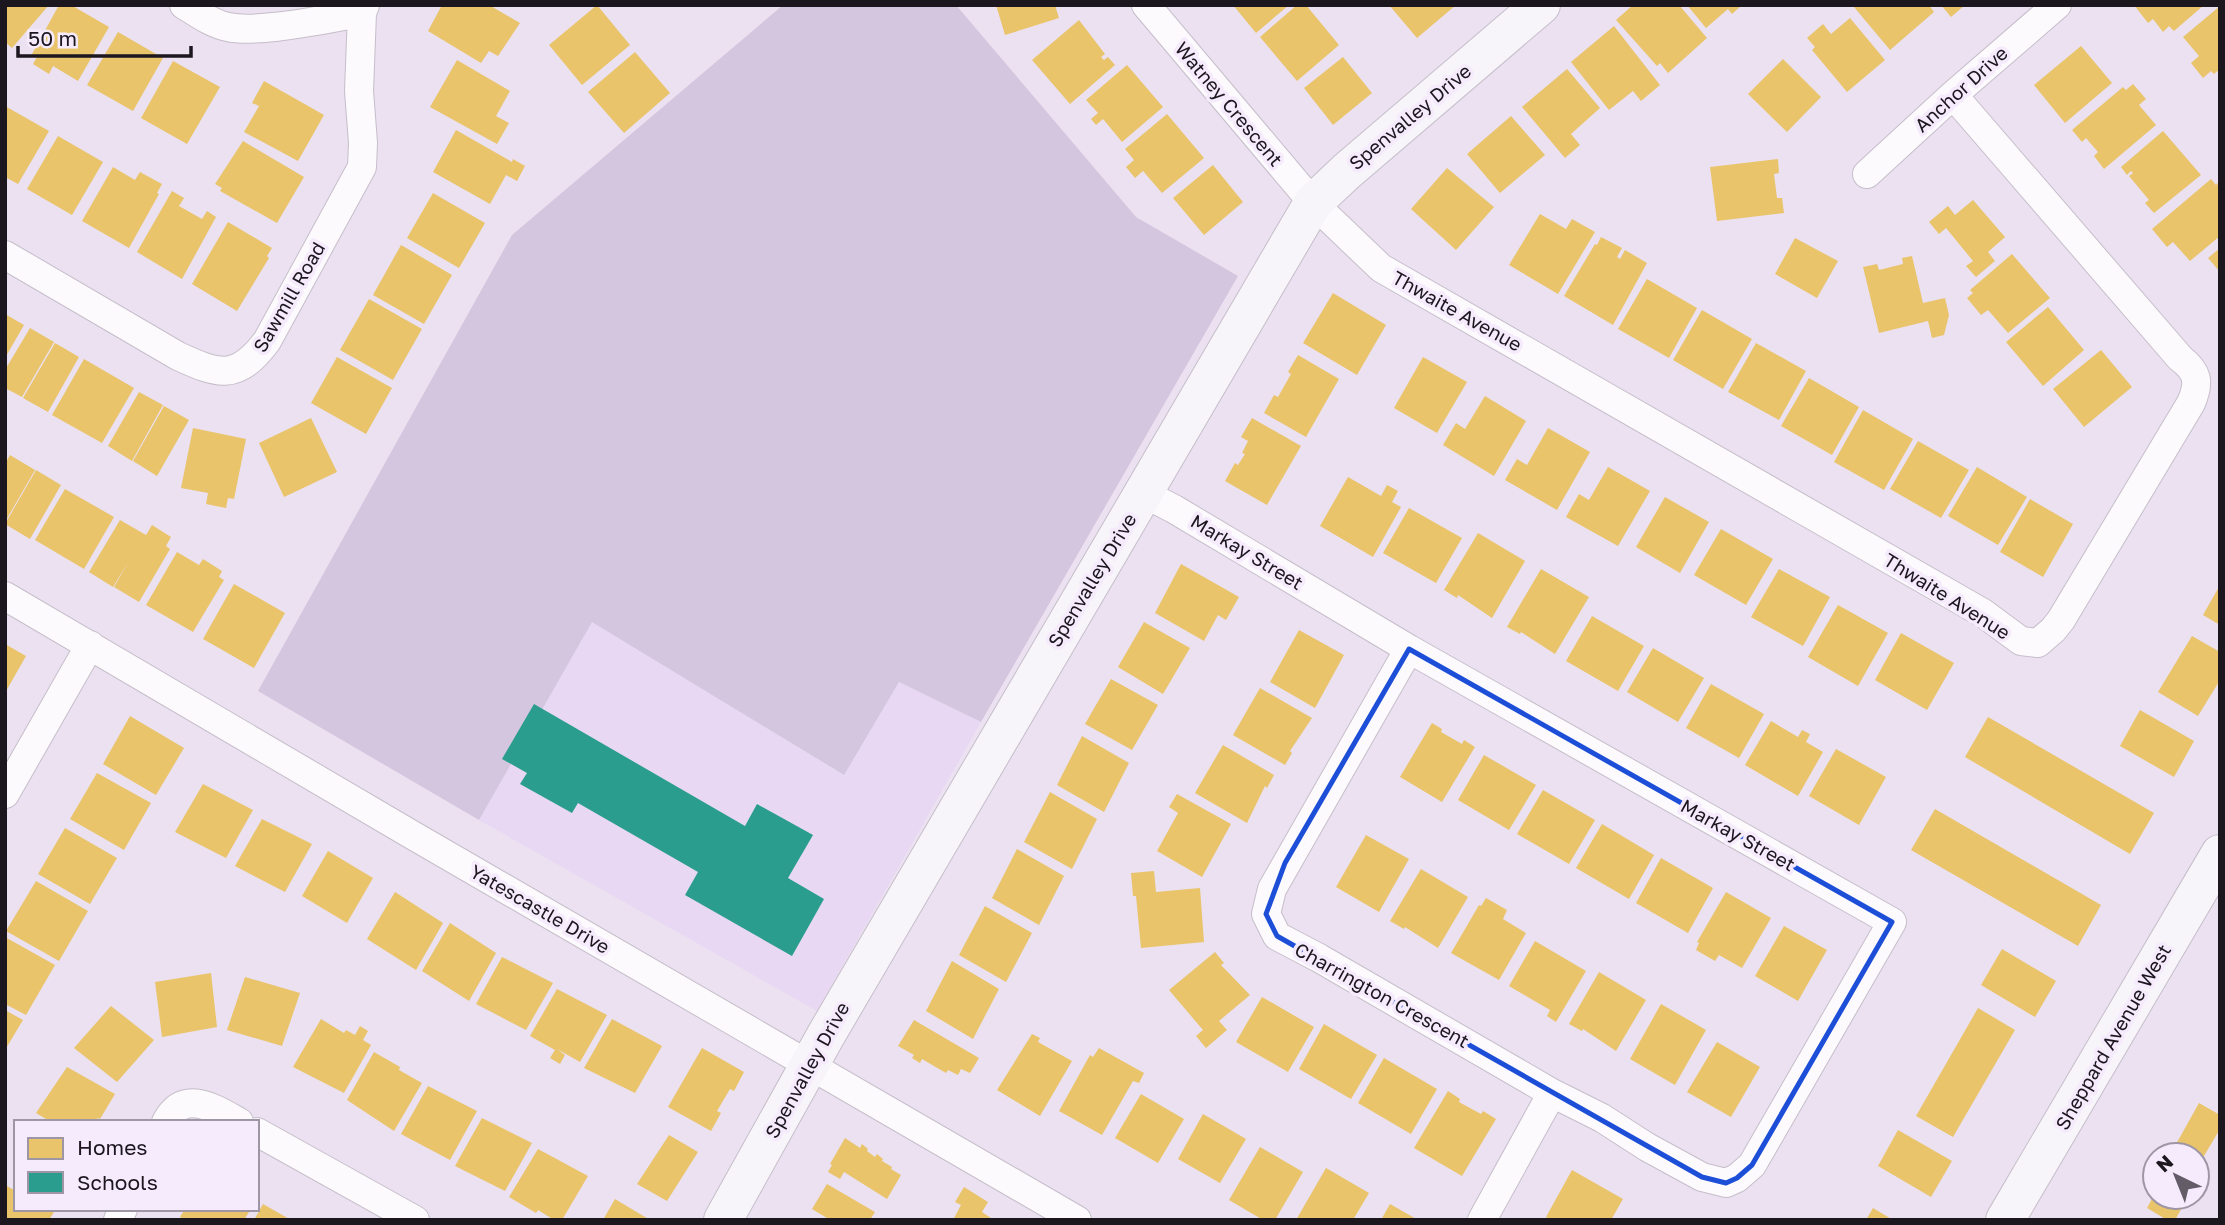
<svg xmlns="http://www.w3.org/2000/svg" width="2225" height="1225" font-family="'Golos Text',sans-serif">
<rect width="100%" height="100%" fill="#ebe1f1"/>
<!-- built -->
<path fill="#e8d8f3" d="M592,621L843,775L899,682L981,722L817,1011L479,820Z"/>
<!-- green -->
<path fill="#d4c6de" d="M783,5H956L1136,217L1238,276L981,722L899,682L844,775L592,622L479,820L258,691L512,235Z"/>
<!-- homes -->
<path fill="#e9c46a" d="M5,5H49L12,48L5,42Z
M59,5H71L109,27L78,81L53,66L49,74L33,64L37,57L32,54Z
M442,5H489L520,23L498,56L489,51L481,63L428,31Z
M597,5L630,45L582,85L549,45Z
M996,5H1055L1059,18L1005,35Z
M1233,5H1289L1256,33Z
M1297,5H1306L1339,45L1297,81L1260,37Z
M1389,5H1456L1417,38Z
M1633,5H1679L1707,38L1668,73L1660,63L1657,66L1616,20Z
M1687,5H1742L1732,14L1728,9L1706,28Z
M1856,5H1929L1934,12L1890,50L1854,7Z
M1941,5H1965L1951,17Z
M2134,5H2204L2174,31L2169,26L2163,32L2153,19L2148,23Z
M2220,6V69L2214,74L2211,71L2203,78L2191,63L2199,56L2183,37Z
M1850,18L1885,60L1847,92L1812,50L1815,47L1807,38L1823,24L1831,34Z
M1079,20L1105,54L1101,57L1104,60L1108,57L1115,65L1070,104L1032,60Z
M1614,26L1660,85L1641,101L1633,91L1609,110L1571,62Z
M118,32L163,58L133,111L87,85Z
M2081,46L2112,83L2065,123L2034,85Z
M635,52L670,93L624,133L588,92Z
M1343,57L1372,93L1333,125L1304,88Z
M1783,59L1821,97L1787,132L1748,94Z
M457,60L510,91L496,116L509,123L497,144L430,107Z
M173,61L220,87L187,144L141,118Z
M1127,65L1163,107L1122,142L1103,119L1096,125L1091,119L1098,113L1086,100Z
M1567,69L1600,108L1571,134L1580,145L1565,158L1522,107Z
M264,81L324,115L298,161L244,132L259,106L252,103Z
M2133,84L2146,99L2139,105L2156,125L2104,169L2094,156L2098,152L2086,138L2082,142L2072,130L2123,87L2126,90Z
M5,106L49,131L18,184L5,177Z
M1167,114L1204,158L1162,193L1143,171L1135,178L1126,167L1134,160L1125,149Z
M1511,116L1545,155L1500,193L1467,154Z
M456,130L512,162L513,159L525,166L517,181L506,175L490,204L433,172Z
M2163,131L2201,175L2154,213L2145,203L2149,200L2129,176L2133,173L2131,171L2127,175L2121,167Z
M58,136L103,162L72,215L27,189Z
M243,141L304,177L277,223L220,191L222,188L215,184Z
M1778,159L1779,173L1774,174L1777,198H1782L1784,213L1717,221L1710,167Z
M1213,165L1243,202L1204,235L1173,198Z
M113,167L135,180L140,172L162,184L157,193L159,194L129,248L82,221Z
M1447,168L1494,207L1456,250L1411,209Z
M2211,179L2216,185L2220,181V236L2190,261L2173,242L2167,247L2152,229Z
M172,191L184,198L179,206L202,219L207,211L216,217L182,279L137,252Z
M433,193L485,223L459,268L407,238Z
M1973,200L2005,237L1988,252L1995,261L1976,277L1966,266L1973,261L1946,228L1939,234L1929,222L1948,206L1955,215Z
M1540,214L1566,229L1572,219L1595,232L1558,294L1509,265Z
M228,222L272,248L267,256L269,258L237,311L192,284Z
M1601,237L1622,248L1617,257L1620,259L1625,250L1647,263L1613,325L1564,296L1595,244L1597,245Z
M1795,238L1838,261L1817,298L1775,274Z
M401,245L452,275L424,324L373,295Z
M2220,248V272L2208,258Z
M2012,254L2050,298L2008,333L1988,310L1981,315L1967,298L1973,293L1970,290Z
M1912,256L1923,303L1945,298L1949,315L1944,335L1932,338L1928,321L1879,333L1863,267L1877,264L1879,270L1903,264L1902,258Z
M1647,279L1697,308L1669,358L1618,329Z
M1333,293L1386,325L1357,375L1303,343Z
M369,299L422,329L393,380L340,350Z
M2048,307L2084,350L2043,386L2006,342Z
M1702,310L1752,339L1723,389L1673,360Z
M5,314L24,325L5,358Z
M30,328L54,342L22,397L5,388V370Z
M55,343L79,357L48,412L23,398Z
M1756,343L1806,371L1779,420L1728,392Z
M2101,350L2132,387L2084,427L2053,389Z
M1298,355L1339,379L1306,437L1264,413L1274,395L1278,397L1291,374L1288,372Z
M337,357L392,388L366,434L311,403Z
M1423,357L1467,382L1437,433L1394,408Z
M84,359L134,388L102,443L52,415Z
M1809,378L1859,407L1832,455L1781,426Z
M139,392L163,405L132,461L108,446Z
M1485,396L1526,421L1494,476L1443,445L1456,423L1465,429Z
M164,406L189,420L157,476L133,461Z
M1863,410L1913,439L1884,490L1834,462Z
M311,418L337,472L284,497L259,443Z
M1252,418L1301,446L1267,505L1225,481L1235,463L1238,465L1245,454L1242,453L1248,441L1241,437Z
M193,428L246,439L234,499L228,498L226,508L206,504L208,493L181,488Z
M1548,428L1590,452L1557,510L1505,480L1517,459L1527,465Z
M1918,441L1969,470L1941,518L1890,489Z
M10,455L35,470L5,522V464Z
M1608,467L1650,491L1618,546L1566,517L1579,494L1589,500Z
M1977,467L2027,497L1998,545L1948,516Z
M36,470L61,485L30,539L5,524Z
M1348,477L1381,496L1387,485L1398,491L1392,502L1401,507L1373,557L1320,526Z
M65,489L114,517L84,569L35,540Z
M1665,497L1709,522L1680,573L1636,547Z
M2030,499L2073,524L2043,577L2000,552Z
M1409,508L1462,538L1436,583L1383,553Z
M120,520L146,535L152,525L171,537L166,546L170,549L139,602L114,587L129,561L113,587L89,572Z
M1721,529L1773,559L1746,605L1694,575Z
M1478,533L1525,561L1492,618L1458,595L1457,598L1444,590Z
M177,552L199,565L203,559L222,571L219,577L224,580L193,632L146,605Z
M1181,564L1239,597L1226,620L1218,615L1204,641L1155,613Z
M1541,569L1589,597L1555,654L1521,632L1520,634L1507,627Z
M1779,569L1830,597L1803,646L1751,617Z
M234,584L285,613L254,668L203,639Z
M2220,585V625L2203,615Z
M1838,605L1888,633L1858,686L1808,657Z
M1592,616L1644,646L1618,691L1566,661Z
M1144,622L1190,648L1163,694L1118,667Z
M1299,630L1344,655L1315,708L1270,682Z
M1901,633L1954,663L1927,710L1875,680Z
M2192,636L2220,652V680L2198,716L2158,692Z
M5,644L26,656L5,693Z
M1653,648L1704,678L1678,722L1627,692Z
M1111,679L1158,705L1132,750L1085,724Z
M1711,684L1764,714L1739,758L1686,728Z
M1260,688L1312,718L1290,751L1292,753L1285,765L1233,735Z
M2140,710L2194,741L2174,777L2120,746Z
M130,716L184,748L156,795L103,764Z
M1988,717L2154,813L2130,854L1965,757Z
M1771,721L1798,737L1802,730L1810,734L1806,742L1823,752L1798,796L1745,765Z
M1432,723L1442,729L1441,732L1462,744L1464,740L1475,747L1442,802L1400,777Z
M1082,736L1129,763L1104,812L1057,785Z
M1223,745L1274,775L1267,788L1265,786L1247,823L1195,793Z
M1836,749L1886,777L1859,825L1809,796Z
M1484,755L1536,785L1509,830L1458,800Z
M97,773L151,803L124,850L70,819Z
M203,784L253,810L226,858L175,832Z
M1543,790L1595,820L1569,864L1517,834Z
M1050,792L1097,819L1072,869L1024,842Z
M1177,794L1231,824L1202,877L1157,851L1178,813L1169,807Z
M1935,809L2101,905L2078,946L1911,850Z
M262,819L312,844L285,892L235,866Z
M1602,824L1654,855L1629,899L1576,868Z
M65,828L117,858L90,904L38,874Z
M1366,835L1409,859L1379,912L1336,887Z
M1017,849L1064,876L1039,925L992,898Z
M328,851L373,878L347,923L302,896Z
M1661,858L1713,888L1688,933L1636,903Z
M1421,869L1468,897L1438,948L1405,927L1404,929L1390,921Z
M1154,871L1156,892L1200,888L1204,942L1141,948L1136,896H1133L1131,873Z
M36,881L88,911L59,961L6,931Z
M395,892L443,923L416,970L367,939Z
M1726,892L1771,918L1742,968L1719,955L1715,961L1696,950L1699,943L1697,942Z
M1486,898L1507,910L1503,919L1526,933L1499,980L1451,953L1479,905L1481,906Z
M985,906L1032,933L1006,982L959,955Z
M450,923L496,953L469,1001L422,971Z
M1784,926L1827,950L1798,1001L1755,976Z
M5,937L55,965L26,1015L5,1004Z
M1535,941L1586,971L1556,1022L1547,1016L1550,1010L1509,986Z
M2002,949L2056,981L2035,1017L1981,985Z
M1215,952L1224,963L1221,965L1250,995L1219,1021L1227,1030L1206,1048L1196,1036L1203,1030L1169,990Z
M502,957L553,983L526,1030L476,1004Z
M952,961L999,989L973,1039L926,1011Z
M1599,972L1646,1000L1616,1051L1583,1029L1582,1031L1569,1024Z
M211,973L217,1027L162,1037L155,982Z
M245,977L300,993L282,1046L227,1030Z
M557,989L607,1015L580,1062L557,1049L565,1055L560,1064L550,1058L555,1050L530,1036Z
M1262,997L1314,1027L1288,1072L1236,1042Z
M1661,1004L1706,1030L1675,1085L1630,1059Z
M111,1006L154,1040L117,1082L74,1048Z
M1978,1008L2015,1030L1953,1137L1916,1116Z
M5,1010L23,1020L5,1050Z
M321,1019L344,1033L346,1030L355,1035L360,1026L368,1031L363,1040L371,1045L344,1093L293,1067Z
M612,1019L662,1046L635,1093L584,1068Z
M914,1020L979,1058L970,1073L961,1069L958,1075L948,1070L946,1073L922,1059L920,1063L912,1058L914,1055L898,1046Z
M1324,1024L1377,1055L1351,1099L1299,1069Z
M1032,1034L1040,1038L1038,1042L1072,1061L1040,1116L997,1090Z
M1717,1042L1760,1067L1731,1117L1687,1092Z
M702,1048L744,1072L734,1091L730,1089L717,1111L721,1113L711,1131L668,1107Z
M1099,1048L1144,1073L1139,1083L1133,1081L1102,1135L1059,1111L1090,1055L1093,1057Z
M374,1052L400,1067L399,1070L422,1083L394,1131L347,1100Z
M1384,1058L1437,1089L1411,1134L1358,1103Z
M67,1067L115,1094L100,1119L98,1118L95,1122H51L36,1113Z
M428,1086L477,1111L450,1160L401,1134Z
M1448,1091L1460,1099L1459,1102L1481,1114L1483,1111L1496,1119L1462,1176L1414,1148Z
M1141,1094L1184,1119L1158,1163L1115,1138Z
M2199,1103L2220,1115V1129L2201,1161L2197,1159V1155H2191L2175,1146Z
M1203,1114L1246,1139L1220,1183L1178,1159Z
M482,1118L532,1143L505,1191L455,1166Z
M1898,1130L1952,1161L1931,1197L1878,1166Z
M669,1135L698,1152L667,1201L637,1184Z
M845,1138L860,1148L862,1144L868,1149L867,1151L875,1157L877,1154L883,1159L882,1161L892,1167L891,1169L901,1175L887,1199L844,1172L840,1179L828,1172L832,1165L830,1164Z
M1260,1147L1303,1172L1275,1220H1263L1229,1200Z
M538,1149L588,1176L562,1220H554L538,1210L536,1213L509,1197Z
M1326,1168L1369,1193L1353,1220H1296Z
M1572,1170L1623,1199L1611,1220H1550L1546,1217Z
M2153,1183L2155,1185V1197H2188L2175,1220H2167L2147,1208L2153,1197L2147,1194Z
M827,1184L875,1212L870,1220H826L827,1218L812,1209Z
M5,1185L16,1191V1209H48L54,1212L49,1220H5Z
M964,1187L988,1202L982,1212L994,1220H953L961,1205L955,1202Z
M615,1199L650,1220H603Z
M263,1204L291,1220H254Z
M1390,1204L1418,1220H1381Z
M1873,1208L1893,1220H1866Z
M185,1209H251L244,1220H185L180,1217Z"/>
<!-- schools -->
<path fill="#2a9d8f" d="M534,704L745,826L757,804L813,835L788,878L824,899L792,956L685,895L698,872L578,803L572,813L520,784L527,773L502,759Z"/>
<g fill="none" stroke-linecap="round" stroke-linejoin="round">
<!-- street casing -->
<g stroke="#c6beca" stroke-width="30">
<path id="street" d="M184,5C197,13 212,24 228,27C259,34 328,18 362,13
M1146,5L1313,203L1381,268L1983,613L2021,641L2038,643L2053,630L2061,620L2191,403C2200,382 2198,372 2180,358L1953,95
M1867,174L1953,95L2057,5
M5,255L178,356C219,375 237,381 267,341L362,167L363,143L359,91L362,13L365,5
M1143,493L1174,509L1409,649L1892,922L1752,1165L1737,1178L1726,1183L1702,1177L1647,1147L1602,1118L1552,1093L1319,958L1277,936L1266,914L1272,889L1409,649
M5,596L414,836L1077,1220
M5,794L90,645
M166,1122C184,1088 214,1108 239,1122
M257,1132L415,1220
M118,1220L123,1209
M1482,1220L1552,1093"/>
</g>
<!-- secondary casing -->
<g stroke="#c6beca" stroke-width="40">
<path id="secondary" d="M723,1220L826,1035L1313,203L1347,171L1541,5
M2005,1220L2220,854"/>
</g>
<!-- street -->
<use href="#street" stroke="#fcfafd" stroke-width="28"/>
<!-- secondary -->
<use href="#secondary" stroke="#f7f5f9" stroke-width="38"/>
</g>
<!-- marked area -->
<path fill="none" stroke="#1d4ed8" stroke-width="5" stroke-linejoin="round" d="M1409,649L1892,922L1752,1165L1737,1178L1726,1183L1702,1177L1277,936L1266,914L1285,863Z"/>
<g text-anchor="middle" stroke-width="7" stroke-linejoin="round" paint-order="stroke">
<!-- street labels -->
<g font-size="19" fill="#1c161f" stroke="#f5ebfc">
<text transform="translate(1961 89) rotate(-42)" y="7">Anchor Drive</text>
<text transform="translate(1229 104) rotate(50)" y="7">Watney Crescent</text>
<text transform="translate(1410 117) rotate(-40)" y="7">Spenvalley Drive</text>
<text transform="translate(289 297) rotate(-60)" y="7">Sawmill Road</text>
<text transform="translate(1457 311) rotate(29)" y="7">Thwaite Avenue</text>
<text transform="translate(1247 552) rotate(31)" y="7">Markay Street</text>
<text transform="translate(1092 580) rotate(-59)" y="7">Spenvalley Drive</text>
<text transform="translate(1947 596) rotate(32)" y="7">Thwaite Avenue</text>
<text transform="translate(1738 835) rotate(29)" y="7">Markay Street</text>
<text transform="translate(540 909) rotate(30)" y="7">Yatescastle Drive</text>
<text transform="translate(1382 995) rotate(29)" y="7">Charrington Crescent</text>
<text transform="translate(2113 1037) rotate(-60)" y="7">Sheppard Avenue West</text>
<text transform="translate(807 1070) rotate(-61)" y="7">Spenvalley Drive</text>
</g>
</g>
<!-- border -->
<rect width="2225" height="1225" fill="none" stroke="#1c161f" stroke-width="14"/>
<!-- legend -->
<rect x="14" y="1120" width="245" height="91" fill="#f5ebfc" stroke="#9e96a4" stroke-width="2"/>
<rect x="28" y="1138" width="35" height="21" fill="#e9c46a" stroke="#9e96a4" stroke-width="2"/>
<text x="77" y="1155" font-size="21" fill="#1c161f">Homes</text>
<rect x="28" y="1172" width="35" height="21" fill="#2a9d8f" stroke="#9e96a4" stroke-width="2"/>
<text x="77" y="1190" font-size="21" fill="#1c161f">Schools</text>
<!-- north arrow -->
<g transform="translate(2176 1176) rotate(317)"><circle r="33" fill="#f5ebfc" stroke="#9e96a4" stroke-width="2"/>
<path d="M0-5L12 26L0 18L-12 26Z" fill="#645d68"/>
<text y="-10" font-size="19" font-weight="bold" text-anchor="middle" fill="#1c161f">N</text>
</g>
<!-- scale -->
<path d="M18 46v10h173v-10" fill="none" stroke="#1c161f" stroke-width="3.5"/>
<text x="28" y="46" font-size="21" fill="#1c161f" stroke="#f5ebfc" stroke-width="5" paint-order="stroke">50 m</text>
</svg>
